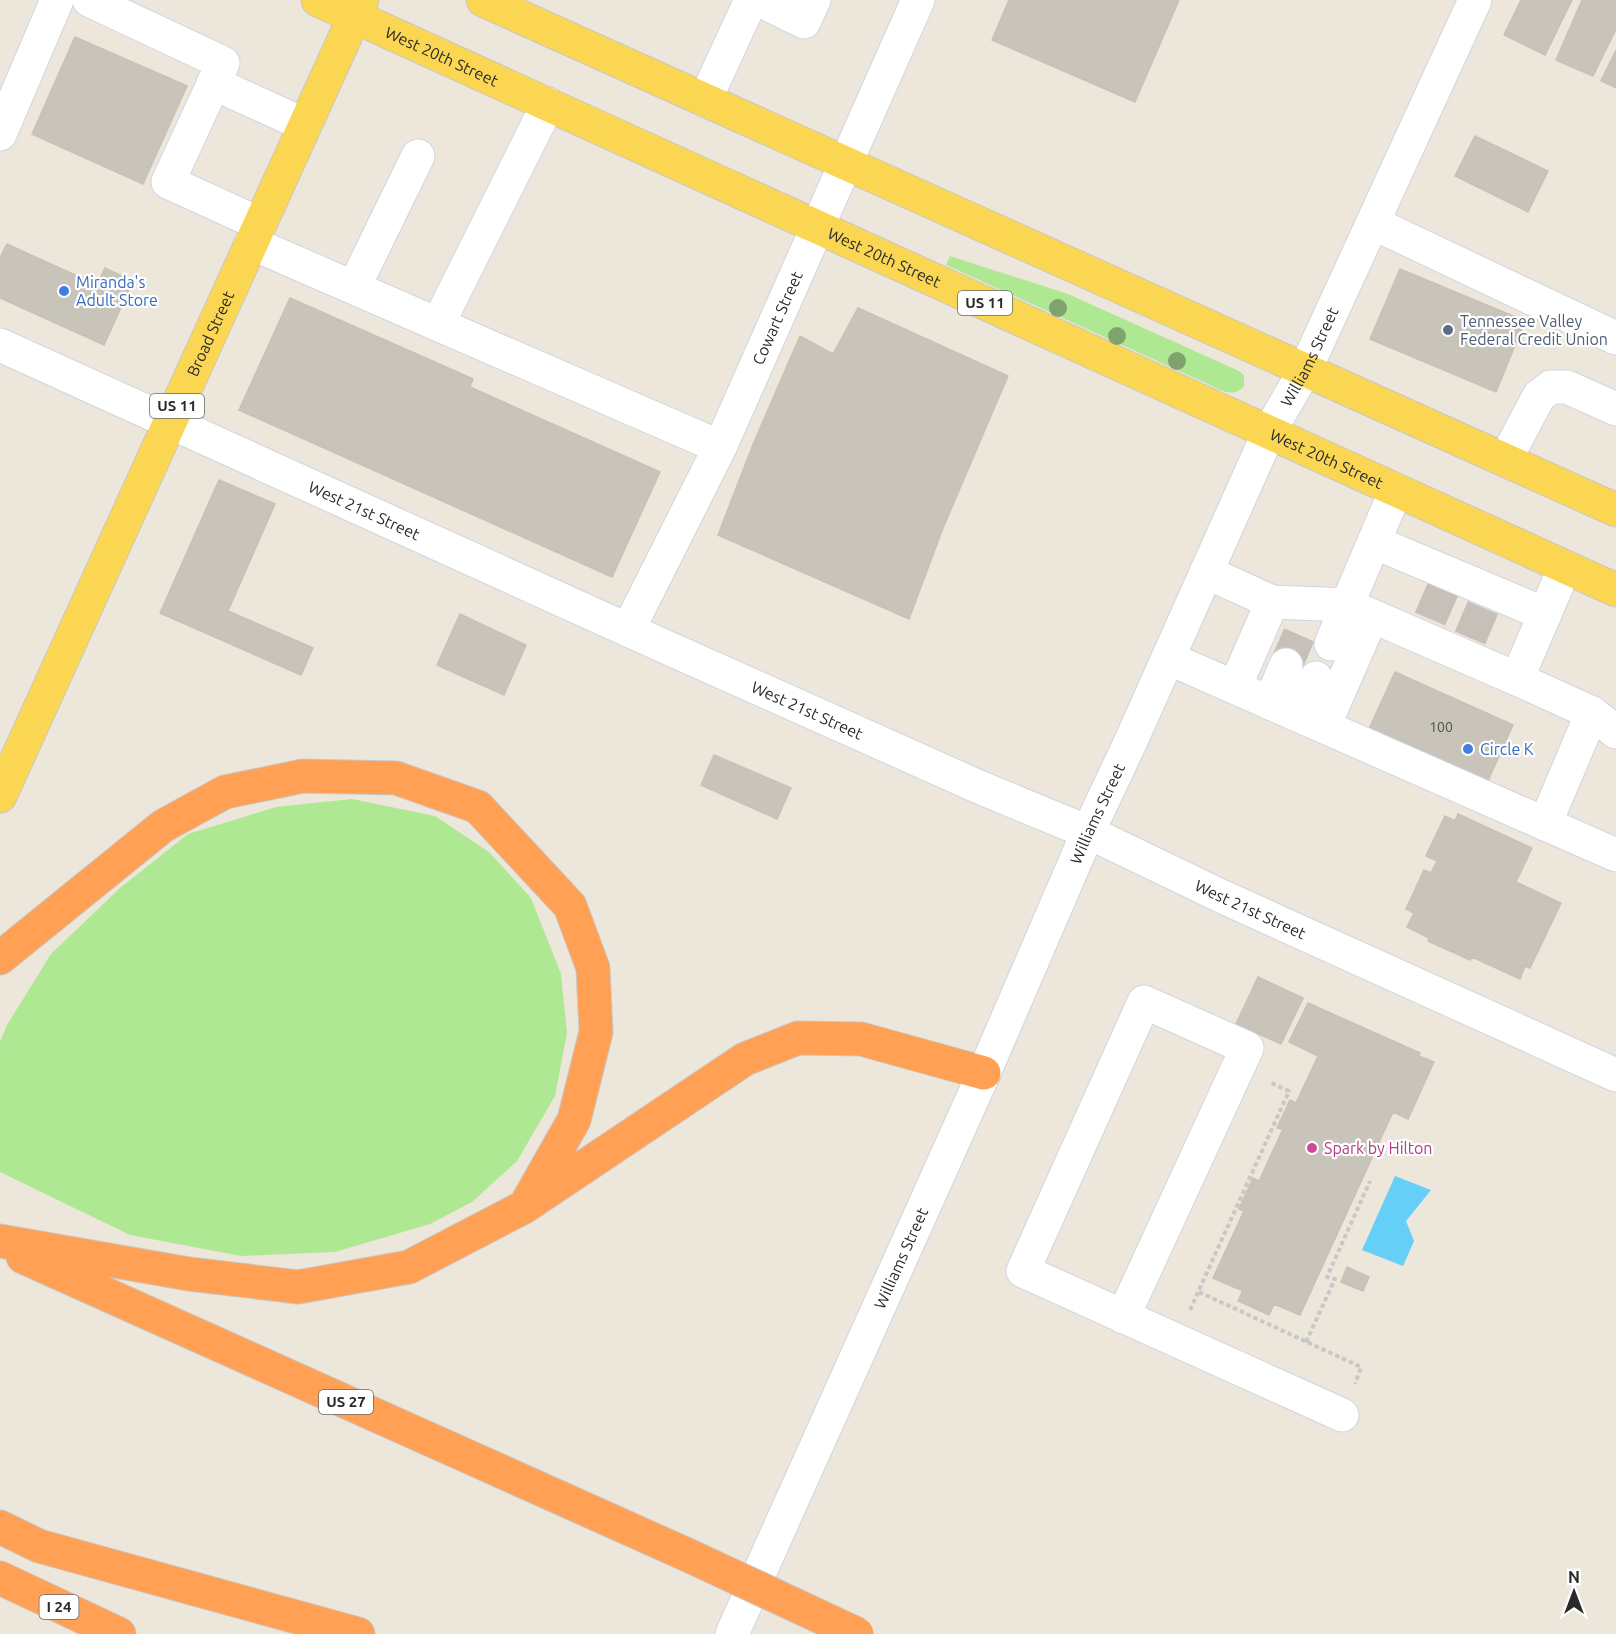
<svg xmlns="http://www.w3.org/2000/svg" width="1616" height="1634" font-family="Ubuntu,sans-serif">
<rect width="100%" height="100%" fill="#ede6db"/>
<!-- green -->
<path fill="#afe893" d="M950,256L1068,294L1239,371L1244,375V386C1234,398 1222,391 1210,385L946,265Z
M352,799L435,816L489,852L531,898L561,974L567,1033L555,1096L517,1161L472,1202L430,1224L335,1252L241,1256L130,1235L0,1172V1042L7,1025L51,954L120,888L188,834L276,807Z"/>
<!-- water -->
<path fill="#66cff8" d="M1395,1176L1431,1190L1406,1221L1414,1241L1403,1266L1362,1250Z"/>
<!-- building -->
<path fill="#c8c4ba" stroke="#c9c2b4" stroke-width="1.5" d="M1009,0H1179L1135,102L992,40Z
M1521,0H1572L1545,55L1504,35Z
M1582,0H1616V29L1593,76L1556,60Z
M75,37L187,86L143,184L32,134Z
M1616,50V88L1601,81Z
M1475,136L1548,171L1528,212L1455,176Z
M7,244L97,285L105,268L133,281L104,345L0,298V258Z
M1400,269L1525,321L1496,392L1370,339Z
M290,298L473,379L470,387L660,472L612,577L239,410Z
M858,308L1008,376L943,528L754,442L800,336L833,354Z
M754,442L943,528L909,619L718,535Z
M219,480L275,504L228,611L313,648L301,675L160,613Z
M460,614L526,645L504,695L437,665Z
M1395,672L1513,725L1487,783L1369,729Z
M714,755L791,788L777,819L701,785Z
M1458,814L1532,848L1516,882L1561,903L1530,968L1525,966L1520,979L1472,957L1470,960L1428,941L1429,938L1407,927L1414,913L1406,909L1424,870L1431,873L1437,861L1426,856L1445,816L1455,821Z
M1258,977L1303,998L1281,1044L1236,1024Z
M1308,1003L1420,1053L1419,1056L1434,1062L1408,1119L1393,1112L1300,1315L1274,1304L1269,1315L1238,1301L1243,1291L1213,1278L1244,1211L1239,1209L1253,1178L1259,1181L1283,1129L1277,1128L1290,1100L1296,1103L1318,1056L1289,1042Z
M1347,1267L1369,1277L1363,1291L1341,1282Z"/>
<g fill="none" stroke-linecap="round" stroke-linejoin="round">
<!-- minor-tunnel -->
<path stroke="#c6c0b8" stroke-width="33" stroke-dasharray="33 16" stroke-linecap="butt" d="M1430,619L1444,587
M1470,638L1484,605
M1286,665L1301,631"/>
<!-- minor casing -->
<g stroke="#d0d4e4" stroke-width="35">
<g id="minor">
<path d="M89,0L223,63L168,182L260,224"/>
<path d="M759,0L804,22L814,0"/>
<path d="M213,83L305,125"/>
<path d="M705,100L751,0"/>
<path d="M0,134L57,0"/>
<path d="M1373,223L1616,338"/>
<path d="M251,243L720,447"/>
<path d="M354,287L418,156"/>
<path d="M438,324L548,104"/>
<path id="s1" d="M0,345L628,630L979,787L1088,832L1223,897L1616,1075"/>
<path d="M1505,460L1539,396L1551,387H1567L1616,409"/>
<path d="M1396,490L1347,605L1517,679L1565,567"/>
<path d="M1374,542L1545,614"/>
<path d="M1206,572L1272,602L1347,605L1331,644"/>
<path id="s2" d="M628,630L720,447L918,0"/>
<path d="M1168,658L1616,855"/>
<path d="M1517,679L1592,713L1616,732"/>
<path d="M1235,687L1272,602"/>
<path d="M1270,703L1286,665"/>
<path d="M1300,716L1316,678"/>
<path d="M1324,726L1372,616"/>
<path d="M1545,824L1592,713"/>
<path d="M1123,1317L1247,1048L1144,1002L1023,1271L1342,1415"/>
<path id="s3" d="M732,1634L984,1073L1088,832L1130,743L1269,432L1305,370L1475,0"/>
</g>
</g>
<!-- major casing -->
<g stroke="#c8c8c8" stroke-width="35">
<g id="major">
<path id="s4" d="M318,0L1616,590"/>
<path d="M483,0L1616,510"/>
<path id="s5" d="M0,796L362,0"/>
</g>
</g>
<!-- highway casing -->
<g stroke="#c8c8c8" stroke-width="35">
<path id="highway" d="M0,958L163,826L225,792L303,776L396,778L478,807L570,906L593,968L596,1032L574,1120L528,1201
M0,1241L189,1274L298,1287L409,1267L524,1207L745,1059L798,1038L861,1039L984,1073
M23,1257L692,1557
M0,1527L39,1546L358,1634
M0,1578L119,1634"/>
</g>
<!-- path -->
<path stroke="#c8c8c8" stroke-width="4" stroke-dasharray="4.5 3" stroke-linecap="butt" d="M1199,1292L1361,1367L1355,1384
M1190,1310L1289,1091L1269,1082
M1306,1342L1335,1279L1327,1277L1370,1181"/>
<!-- minor -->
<use href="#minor" stroke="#fff" stroke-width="33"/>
<!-- major -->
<use href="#major" stroke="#fbd652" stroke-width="33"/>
<!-- highway -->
<use href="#highway" stroke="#ffa054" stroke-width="33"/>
<!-- highway-bridge casing -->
<g stroke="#c8c8c8" stroke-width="35" stroke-linecap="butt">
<path id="highway-bridge" d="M692,1557L857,1634"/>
</g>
<!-- highway-bridge -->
<use href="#highway-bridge" stroke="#ffa054" stroke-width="33"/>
</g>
<!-- trees -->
<g fill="#80a36e">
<circle cx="1058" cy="308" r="9"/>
<circle cx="1117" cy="336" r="9"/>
<circle cx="1177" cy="361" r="9"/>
</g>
<!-- markers -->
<g fill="#3f7fe0" stroke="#fff" stroke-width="2">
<circle cx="64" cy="291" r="6"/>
<circle cx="1468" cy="749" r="6"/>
</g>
<circle fill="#5c6f8a" stroke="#fff" stroke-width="2" cx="1448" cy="330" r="6"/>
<circle fill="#d1479c" stroke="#fff" stroke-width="2" cx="1312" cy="1148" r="6"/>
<g text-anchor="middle" stroke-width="4.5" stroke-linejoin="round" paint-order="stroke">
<!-- number labels -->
<g font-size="14" fill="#52504e">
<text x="1441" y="732">100</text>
</g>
<!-- shield labels -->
<g fill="#fff" stroke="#6a6a6a" stroke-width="1.5">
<rect x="958" y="291" width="54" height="24" rx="4.5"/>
<rect x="150" y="394" width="54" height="24" rx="4.5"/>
<rect x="319" y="1390" width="54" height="24" rx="4.5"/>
<rect x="39.5" y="1595" width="39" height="24" rx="4.5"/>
</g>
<g font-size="15" font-weight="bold" fill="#2a2a2a">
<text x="985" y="308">US 11</text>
<text x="177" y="411">US 11</text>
<text x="346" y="1407">US 27</text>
<text x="59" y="1612">I 24</text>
</g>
<!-- street labels -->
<g font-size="16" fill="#2a2a2a" stroke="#fff">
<text dy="6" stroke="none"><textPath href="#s4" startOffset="136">West 20th Street</textPath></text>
<text dy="6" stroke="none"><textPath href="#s4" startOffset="622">West 20th Street</textPath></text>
<text dy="6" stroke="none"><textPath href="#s2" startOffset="346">Cowart Street</textPath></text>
<text dy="6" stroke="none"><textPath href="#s5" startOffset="508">Broad Street</textPath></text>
<text dy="6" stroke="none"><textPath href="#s3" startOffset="1402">Williams Street</textPath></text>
<text dy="6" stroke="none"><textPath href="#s4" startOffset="1108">West 20th Street</textPath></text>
<text dy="6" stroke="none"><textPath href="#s1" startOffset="400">West 21st Street</textPath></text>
<text dy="6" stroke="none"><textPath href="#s1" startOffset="886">West 21st Street</textPath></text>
<text dy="6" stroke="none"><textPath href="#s3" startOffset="898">Williams Street</textPath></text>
<text dy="6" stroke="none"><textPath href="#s1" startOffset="1372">West 21st Street</textPath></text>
<text dy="6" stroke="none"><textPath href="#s3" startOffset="412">Williams Street</textPath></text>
</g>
<!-- shop labels -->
<g font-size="16" fill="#366cbe" stroke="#fff" text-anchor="start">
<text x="76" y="288">Miranda's<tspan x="76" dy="18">Adult Store</tspan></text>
<text x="1480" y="755">Circle K</text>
</g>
<!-- service labels -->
<g font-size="16" fill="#4e5e75" stroke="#fff" text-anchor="start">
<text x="1460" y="327">Tennessee Valley<tspan x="1460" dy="18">Federal Credit Union</tspan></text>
</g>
<!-- hotel labels -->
<g font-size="16" fill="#b23c85" stroke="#fff" text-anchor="start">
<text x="1324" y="1154">Spark by Hilton</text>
</g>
</g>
<!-- north arrow -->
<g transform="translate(1574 1592)" stroke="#ffffff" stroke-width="4.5" paint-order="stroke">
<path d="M0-4.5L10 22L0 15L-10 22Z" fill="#2a2a2a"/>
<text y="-9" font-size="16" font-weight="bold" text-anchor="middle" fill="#2a2a2a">N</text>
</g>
</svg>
